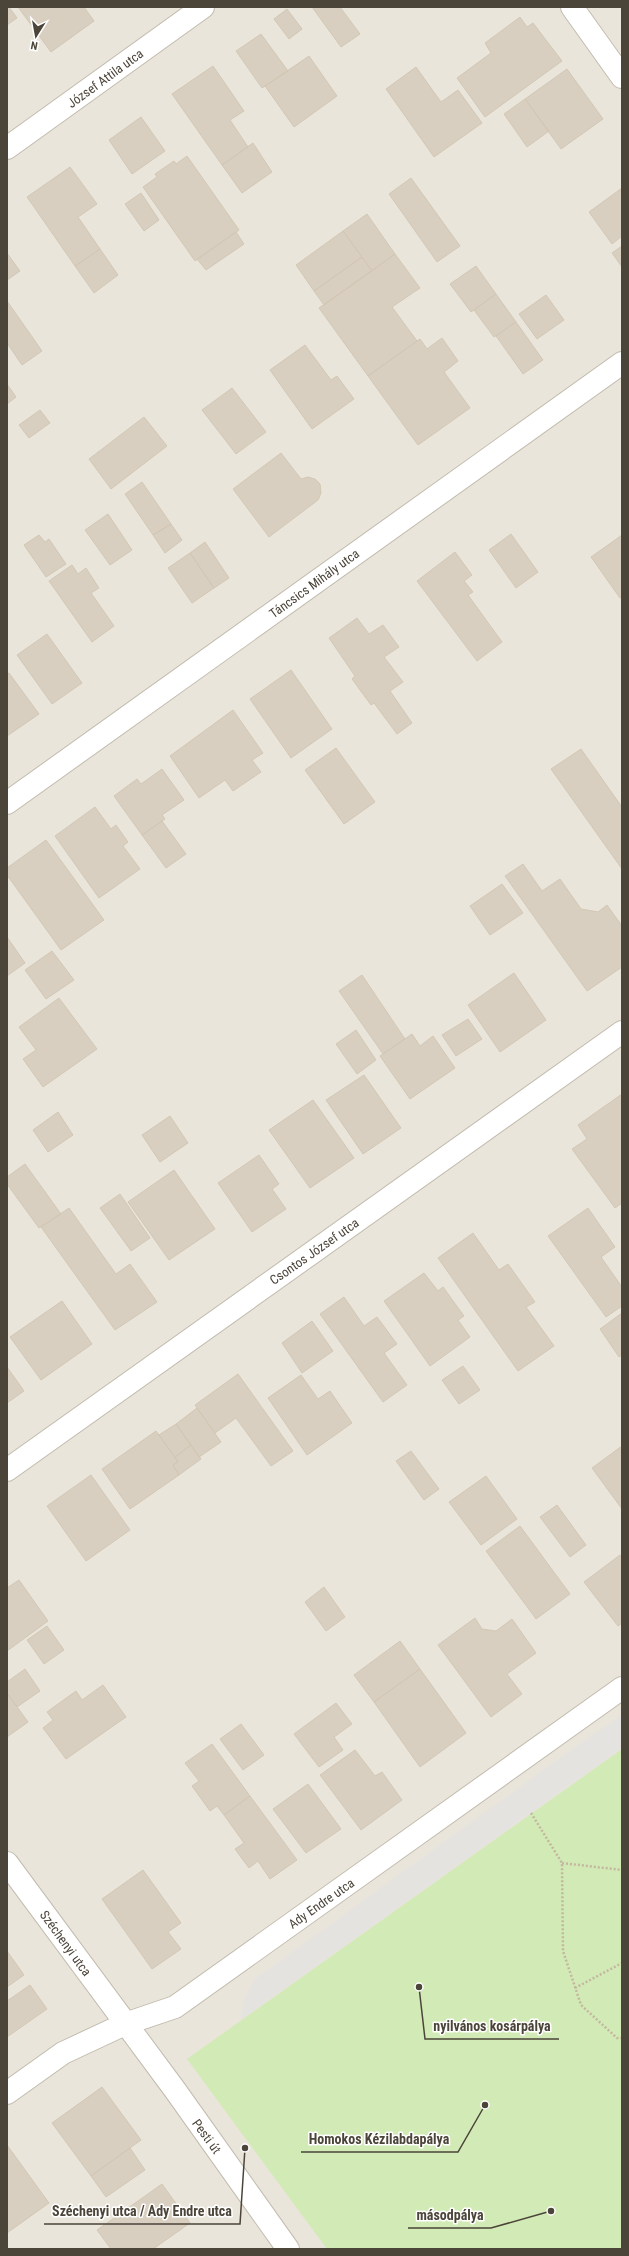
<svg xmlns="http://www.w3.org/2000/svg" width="629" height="2256" font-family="'Roboto Condensed',sans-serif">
<rect width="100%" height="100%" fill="#f6f3ec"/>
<!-- residential -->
<path fill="#eae5da" d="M7,7H622V2249H7Z"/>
<!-- green -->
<path fill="#d2eab5" d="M622,1749V2249H327L187,2059Z"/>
<!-- parking -->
<path fill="#e5e3e0" d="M622,1715V1748L241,2020L244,1999L255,1979L568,1752Z"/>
<!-- building -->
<path fill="#d8cfc1" stroke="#d3c7b4" d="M7,7H9L17,18L7,25Z
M18,7H84L94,21L51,52Z
M312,7H340L360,34L341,47Z
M287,9L302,29L289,39L274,19Z
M520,17L527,27L533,23L562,61L485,117L457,78L491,53L485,43Z
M261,34L288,71L262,88L236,51Z
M309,56L337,96L294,127L265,86Z
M213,66L244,111L230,120L248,147L222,165L172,94Z
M416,67L441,102L458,90L482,123L434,157L386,89Z
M567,69L603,119L561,149L525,99Z
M525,99L549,131L527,147L504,114Z
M141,117L165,151L132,174L109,140Z
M253,143L272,172L242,193L222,165Z
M187,156L239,230L195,261L143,187L157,177L155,174L174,161L176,164Z
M70,167L97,204L78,217L100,249L75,266L27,197Z
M411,178L460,246L437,262L389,194Z
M622,188V236L612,244L589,212Z
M141,193L159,220L144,231L125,204Z
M367,214L395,254L372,271L343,231Z
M343,231L362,257L314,291L296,265Z
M236,232L244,244L206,270L197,259Z
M622,246V267L612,253Z
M100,249L118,275L94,293L75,266Z
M7,253L20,271L7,280Z
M395,254L420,288L392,307L417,341L368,376L319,308Z
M362,257L372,271L324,305L314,291Z
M476,266L496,294L471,312L450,284Z
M496,294L516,322L494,337L474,310Z
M546,295L564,320L537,339L519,314Z
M7,301L42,351L22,365L7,343Z
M516,322L543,360L523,374L496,336Z
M442,338L458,361L444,372L470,408L418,445L368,376L420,339L427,349Z
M305,345L331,380L337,376L354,399L312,429L270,370Z
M7,384L16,397L7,404Z
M232,388L266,432L236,454L202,410Z
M40,410L50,423L29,438L19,425Z
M144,417L167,446L111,489L89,459Z
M281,453L301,479L308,477L315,479L320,484L321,493L318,500L269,537L233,489Z
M142,482L171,524L153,535L125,494Z
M108,514L132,550L110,565L85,530Z
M171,524L182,540L165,553L153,535Z
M511,534L538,572L516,588L489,550Z
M39,535L45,542L49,539L66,564L46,577L24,545Z
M622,535V597L620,598L591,557Z
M205,542L229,578L214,588L190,553Z
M455,552L472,575L464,581L473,592L468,595L502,642L477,661L417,581Z
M190,553L214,588L192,603L168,568Z
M72,565L78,574L86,568L99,588L91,593L114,626L92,642L49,581Z
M357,618L369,634L383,625L399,647L384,657L403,682L390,691L412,723L397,734L374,703L371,705L352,679L355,676L329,638Z
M47,634L82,683L52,704L17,655Z
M291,670L332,729L291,758L250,699Z
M9,673L39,714L7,736V674Z
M233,710L263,753L252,760L261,772L233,791L225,780L199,798L170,756Z
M336,748L375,802L344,824L305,770Z
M581,749L622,807V869L551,769Z
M162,769L184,800L162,815L165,819L142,835L114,796L137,779L141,784Z
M95,807L111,829L116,825L128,842L123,846L140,869L99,898L55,836Z
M162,821L186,854L166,868L142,835Z
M46,840L104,920L61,950L7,875V868Z
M523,864L542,891L560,879L581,909L598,912L607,905L622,926V967L587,991L505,876Z
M502,884L523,913L490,935L470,906Z
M7,937L25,963L7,976Z
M52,951L74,980L46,999L25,970Z
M514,973L546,1020L500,1052L468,1005Z
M362,975L405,1039L383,1054L339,991Z
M59,998L97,1049L43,1087L23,1059L36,1050L19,1027Z
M468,1019L482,1039L456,1056L442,1035Z
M356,1030L376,1060L357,1074L336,1044Z
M412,1034L420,1046L433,1036L455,1068L410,1099L380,1056Z
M364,1075L401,1128L363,1154L326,1100Z
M622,1094V1203L615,1208L572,1149L587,1139L578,1125Z
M313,1100L354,1158L310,1188L269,1130Z
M58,1112L73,1135L48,1152L33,1130Z
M170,1116L188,1143L160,1162L142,1135Z
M259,1155L279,1184L272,1189L286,1209L252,1232L218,1183Z
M25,1164L61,1214L39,1228L7,1184V1177Z
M174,1170L215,1229L169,1260L128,1202Z
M120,1194L150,1238L131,1251L100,1208Z
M69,1208L116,1274L130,1264L157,1302L115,1330L41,1227Z
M588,1208L615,1247L601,1257L622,1287V1306L606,1317L548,1236Z
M473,1233L499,1270L508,1264L535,1302L526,1307L554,1346L518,1371L438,1258Z
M424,1273L438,1291L443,1287L464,1316L458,1320L470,1337L430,1366L384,1301Z
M344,1297L364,1326L377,1317L397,1344L384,1353L407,1385L383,1402L320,1314Z
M62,1301L92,1344L41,1380L10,1337Z
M622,1313V1355L619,1357L600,1329Z
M312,1321L333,1351L302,1373L282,1343Z
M463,1366L480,1390L459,1404L442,1380Z
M7,1367L24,1391L7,1403Z
M238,1374L293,1451L271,1466L236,1418L215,1433L195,1405Z
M301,1375L318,1399L330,1391L352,1423L307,1455L268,1398Z
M197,1408L221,1442L199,1457L176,1424Z
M176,1424L191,1445L175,1457L159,1435Z
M156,1431L178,1462L173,1465L179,1475L130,1509L102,1469Z
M191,1445L201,1459L179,1475L173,1465L178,1462L175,1457Z
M622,1446V1509L592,1468Z
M411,1451L439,1489L424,1500L396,1461Z
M91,1475L130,1530L86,1561L47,1506Z
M486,1476L517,1519L481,1545L449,1502Z
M557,1505L586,1545L570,1557L540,1517Z
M520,1526L570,1594L536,1619L486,1551Z
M620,1555L622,1557V1623L618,1626L584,1582Z
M19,1580L48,1621L7,1651V1588Z
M324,1587L345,1617L326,1631L305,1602Z
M475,1618L482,1629L496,1631L512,1619L536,1653L507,1674L522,1694L491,1717L438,1645Z
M47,1626L64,1650L44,1664L27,1640Z
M400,1641L420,1669L374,1702L354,1675Z
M25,1669L40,1691L17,1707L7,1693V1682Z
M420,1669L466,1733L420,1767L374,1702Z
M103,1685L126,1717L66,1759L43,1728L53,1720L47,1712L76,1691L82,1700Z
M7,1693L28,1722L7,1737Z
M336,1703L352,1724L334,1737L343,1750L319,1767L294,1734Z
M241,1724L264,1755L243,1770L220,1739Z
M212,1744L250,1796L224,1815L217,1806L210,1811L192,1786L199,1781L185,1763Z
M355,1750L375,1776L382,1772L402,1800L361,1830L320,1775Z
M308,1784L341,1829L306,1853L273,1809Z
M250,1796L297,1860L270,1879L258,1861L249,1868L235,1849L244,1843L224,1815Z
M143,1870L181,1923L168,1932L181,1949L152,1969L102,1899Z
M7,1951L24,1975L7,1987Z
M30,1985L47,2009L7,2037V2001Z
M102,2087L141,2140L91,2176L52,2123Z
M7,2145L49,2203L7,2233Z
M130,2148L145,2170L106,2197L91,2176Z
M162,2184L190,2223L153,2249H111L97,2230Z"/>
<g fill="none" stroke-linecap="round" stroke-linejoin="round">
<!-- minor casing -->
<g stroke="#c2bbae" stroke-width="24">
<path id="minor" d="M572,7L622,77
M7,148L203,7
M7,803L622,363
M7,1470L622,1032
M7,2093L63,2053L125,2024"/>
</g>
<!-- tertiary casing -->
<g stroke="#c2bbae" stroke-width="24">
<path id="tertiary" d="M7,1863L175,2090L288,2249
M125,2024L175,2007L622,1688"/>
</g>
<!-- path -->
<path stroke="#c4b79f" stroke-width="2.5" stroke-dasharray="2 2" stroke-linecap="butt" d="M531,1813L562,1863L563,1951L581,2005L617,2038H622
M562,1863L622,1870
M575,1988L622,1963"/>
<!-- minor -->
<use href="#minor" stroke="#fff" stroke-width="22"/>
<!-- tertiary -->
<use href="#tertiary" stroke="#fff" stroke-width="22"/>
</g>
<g text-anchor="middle" stroke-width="3" stroke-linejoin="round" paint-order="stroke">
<!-- street labels -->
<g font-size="13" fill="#4b4439" stroke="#fff">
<text transform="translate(105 78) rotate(-36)" y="5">József Attila utca</text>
<text transform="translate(314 583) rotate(-36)" y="5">Táncsics Mihály utca</text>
<text transform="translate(314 1251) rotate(-35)" y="5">Csontos József utca</text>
<text transform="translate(321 1903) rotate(-35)" y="5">Ady Endre utca</text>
<text transform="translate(66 1943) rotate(54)" y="5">Széchenyi utca</text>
<text transform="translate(207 2136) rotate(54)" y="5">Pesti út</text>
</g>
</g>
<!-- callouts -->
<path fill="none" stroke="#4b4439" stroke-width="1.5" d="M419 1987L425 2039H559M485 2105L458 2152H301M245 2148L240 2224H44M551 2211L491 2228H408"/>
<g fill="#4b4439" stroke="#fff" stroke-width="1.5">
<circle cx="419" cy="1987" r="4"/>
<circle cx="485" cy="2105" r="4"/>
<circle cx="245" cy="2148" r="4"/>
<circle cx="551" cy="2211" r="4"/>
</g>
<g font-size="14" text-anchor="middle" font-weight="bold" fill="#4b4439" stroke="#fff" stroke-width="3" stroke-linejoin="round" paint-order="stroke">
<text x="492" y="2031">nyilvános kosárpálya</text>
<text x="379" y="2144">Homokos Kézilabdapálya</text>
<text x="142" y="2216">Széchenyi utca / Ady Endre utca</text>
<text x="450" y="2220">másodpálya</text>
</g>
<!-- border -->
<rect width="629" height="2256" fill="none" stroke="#4b4439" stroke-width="16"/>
<!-- north arrow -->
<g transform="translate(36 36) rotate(191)" stroke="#ffffff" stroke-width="3" paint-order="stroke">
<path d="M0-3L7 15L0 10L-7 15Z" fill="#4b4439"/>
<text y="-6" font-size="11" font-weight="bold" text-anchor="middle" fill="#4b4439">N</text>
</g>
</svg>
